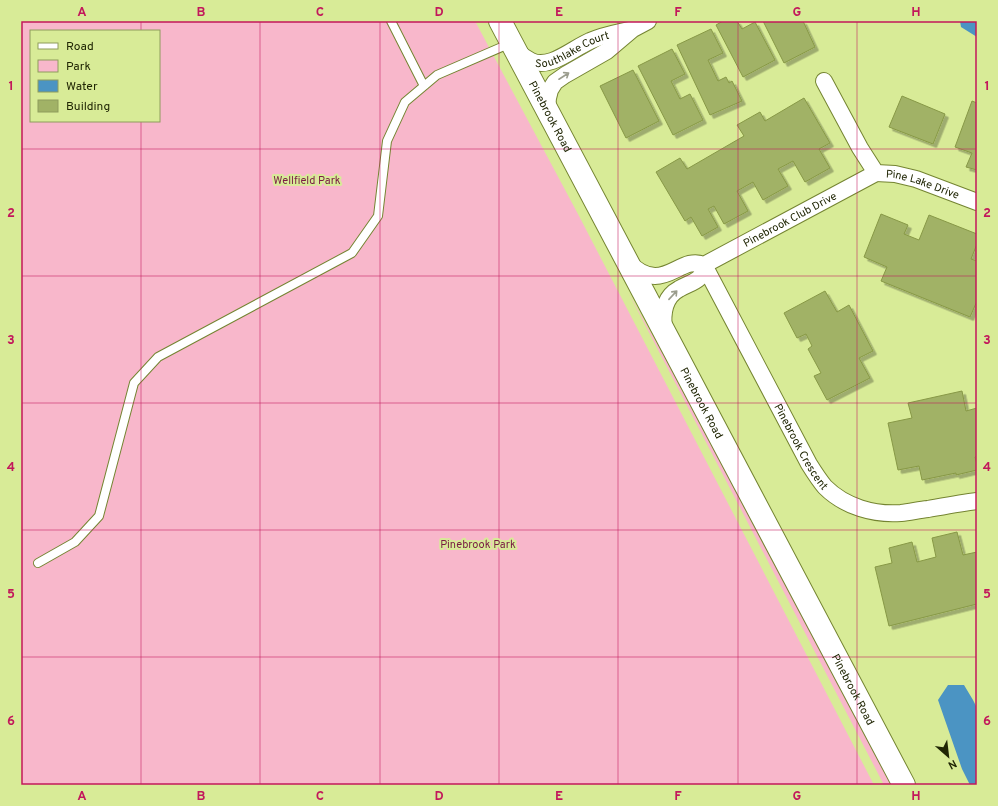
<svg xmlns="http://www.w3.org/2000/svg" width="998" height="806" font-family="Overpass,sans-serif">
<defs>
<filter id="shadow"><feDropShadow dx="3.5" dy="3.5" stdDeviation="0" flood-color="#0004"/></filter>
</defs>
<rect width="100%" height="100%" fill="#d8eb97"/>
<!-- green -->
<path fill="#f8b7cb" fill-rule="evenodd" d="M21,21H475L579,216L874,785H21ZM31,31H159V121H31Z
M628,292L706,431L893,785H884Z"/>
<!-- water -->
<path fill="#4b94c3" d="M960,21H977V37L961,27Z
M948,685H964L973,700L977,708V785H970L962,769L938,700Z"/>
<!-- building -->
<path fill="#a1b266" stroke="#879846" filter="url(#shadow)" d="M723,21H737L742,29L755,22L775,60L743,77L716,25Z
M763,21H803L815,47L784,63Z
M711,29L723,53L708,60L718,81L726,77L729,83L732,81L742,101L710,115L677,45Z
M672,49L685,74L671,81L680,99L690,94L703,120L673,135L638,66Z
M633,70L659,121L626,138L600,86Z
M902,96L945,114L933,144L889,127Z
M804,98L830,143L819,149L830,168L805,182L793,161L778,169L788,186L763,200L753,182L737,191L748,211L724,224L714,206L708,209L718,227L702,236L691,217L685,221L656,172L680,158L687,169L744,136L737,125L760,112L765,121Z
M972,101L977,103V170L966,167L972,153L955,147Z
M881,214L908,225L904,234L919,240L929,215L977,234V244L971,259L977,261V301L970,317L881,281L887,267L864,257Z
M825,291L837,312L849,305L873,351L859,358L870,378L827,400L814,376L821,373L808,349L812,346L806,334L797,338L784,313Z
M962,391L966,411L977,408V456L975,457L977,464V470L956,475V473L922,480L919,466L898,470L888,423L912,418L908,403Z
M957,532L963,555L977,552V604L889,626L875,567L892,563L889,548L912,542L917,562L936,557L932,538Z"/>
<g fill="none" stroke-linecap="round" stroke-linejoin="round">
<!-- lane casing -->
<g stroke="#748431" stroke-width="10">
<path id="lane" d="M391,21L424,86
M38,563L75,542L99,516L134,383L158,357L352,253L378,216L387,141L405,102L437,75L511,43"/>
</g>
<!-- street casing -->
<g stroke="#748431" stroke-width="18">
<g id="street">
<path id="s1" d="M516,50C520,54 525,58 531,61C550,70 573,48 590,41C603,35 616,33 629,30"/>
<path id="s2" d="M824,81L860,148L876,173L895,174L916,179L977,202"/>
<path d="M547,109L548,98L550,90L555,82L565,75L607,51L633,29L648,21"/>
<path id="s3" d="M628,262C663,297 679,254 704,265L876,173"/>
<path id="s4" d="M704,265L809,464C814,472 819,480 825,487C845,507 874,515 901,513C910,512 919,510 928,509C945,506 961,503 977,501"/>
<path d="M664,330C662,314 664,297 679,289C691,282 704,281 704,265"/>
</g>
</g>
<!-- secondary casing -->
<g stroke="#748431" stroke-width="24">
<g id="secondary">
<path id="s5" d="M500,21L904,785"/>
</g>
</g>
<!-- lane -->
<use href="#lane" stroke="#fff" stroke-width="8"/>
<!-- street -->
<use href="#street" stroke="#fff" stroke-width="16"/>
<!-- secondary -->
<use href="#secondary" stroke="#fff" stroke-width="22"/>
</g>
<!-- one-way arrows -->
<defs><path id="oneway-shaft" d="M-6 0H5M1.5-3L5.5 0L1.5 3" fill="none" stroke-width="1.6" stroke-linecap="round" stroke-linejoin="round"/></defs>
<g stroke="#9b9d8e">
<use href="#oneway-shaft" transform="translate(564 76) rotate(-33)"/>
<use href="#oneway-shaft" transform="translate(673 295) rotate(-47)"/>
</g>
<!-- grid -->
<path fill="none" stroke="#c2185b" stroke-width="1" stroke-opacity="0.55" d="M141,21V31M260,21V785M380,21V785M499,21V785M618,21V785M738,21V785M857,21V785M141,121V785M21,149H977M21,276H977M21,403H977M21,530H977M21,657H977"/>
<g text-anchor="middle" stroke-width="4" stroke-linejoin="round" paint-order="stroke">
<!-- street labels -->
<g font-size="11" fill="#202604" stroke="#d8eb97">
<text dy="4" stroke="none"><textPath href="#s1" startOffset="63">Southlake Court</textPath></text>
<text dy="4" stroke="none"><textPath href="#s5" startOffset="108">Pinebrook Road</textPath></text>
<text dy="4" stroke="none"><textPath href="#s2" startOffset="154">Pine Lake Drive</textPath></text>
<text dy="4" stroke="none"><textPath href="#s3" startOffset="180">Pinebrook Club Drive</textPath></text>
<text dy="4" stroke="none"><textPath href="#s5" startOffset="432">Pinebrook Road</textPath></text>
<text dy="4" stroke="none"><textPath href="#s4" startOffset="206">Pinebrook Crescent</textPath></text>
<text dy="4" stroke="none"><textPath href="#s5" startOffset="756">Pinebrook Road</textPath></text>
</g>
<!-- park labels -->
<g font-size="11" fill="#781b43" stroke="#d8eb97">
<text x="307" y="184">Wellfield Park</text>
<text x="478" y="548">Pinebrook Park</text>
</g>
</g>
<!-- border -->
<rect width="998" height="806" fill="none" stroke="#d8eb97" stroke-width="44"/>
<!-- legend -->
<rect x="30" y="30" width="130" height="92" fill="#d8eb97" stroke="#8e9c5c"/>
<rect x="38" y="43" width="20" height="6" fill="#ffffff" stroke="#8e9c5c"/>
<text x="66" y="50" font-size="12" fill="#202604">Road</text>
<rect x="38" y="60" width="20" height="12" fill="#f8b7cb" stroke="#8e9c5c"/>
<text x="66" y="70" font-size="12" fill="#202604">Park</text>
<rect x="38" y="80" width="20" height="12" fill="#4b94c3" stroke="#8e9c5c"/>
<text x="66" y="90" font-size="12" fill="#202604">Water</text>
<rect x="38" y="100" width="20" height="12" fill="#a1b266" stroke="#8e9c5c"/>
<text x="66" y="110" font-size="12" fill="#202604">Building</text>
<!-- north arrow -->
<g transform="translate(948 756) rotate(152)" stroke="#d8eb97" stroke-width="3" paint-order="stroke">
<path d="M0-3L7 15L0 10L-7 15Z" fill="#202604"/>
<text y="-6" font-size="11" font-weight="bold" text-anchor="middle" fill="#202604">N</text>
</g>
<rect x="22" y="22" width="954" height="762" fill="none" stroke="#c2185b" stroke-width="1.5"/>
<g font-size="13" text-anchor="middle" font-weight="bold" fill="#c2185b">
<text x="82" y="16">A</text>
<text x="201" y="16">B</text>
<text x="320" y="16">C</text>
<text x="439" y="16">D</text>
<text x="559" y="16">E</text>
<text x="678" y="16">F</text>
<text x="797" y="16">G</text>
<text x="916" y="16">H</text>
<text x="11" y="90">1</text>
<text x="987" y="90">1</text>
<text x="11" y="217">2</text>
<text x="987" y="217">2</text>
<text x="11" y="344">3</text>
<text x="987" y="344">3</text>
<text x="11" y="471">4</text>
<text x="987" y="471">4</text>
<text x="11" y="598">5</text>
<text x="987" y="598">5</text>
<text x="11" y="725">6</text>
<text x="987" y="725">6</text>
<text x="82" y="800">A</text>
<text x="201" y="800">B</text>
<text x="320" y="800">C</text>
<text x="439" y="800">D</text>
<text x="559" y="800">E</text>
<text x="678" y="800">F</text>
<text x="797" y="800">G</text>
<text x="916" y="800">H</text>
</g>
</svg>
